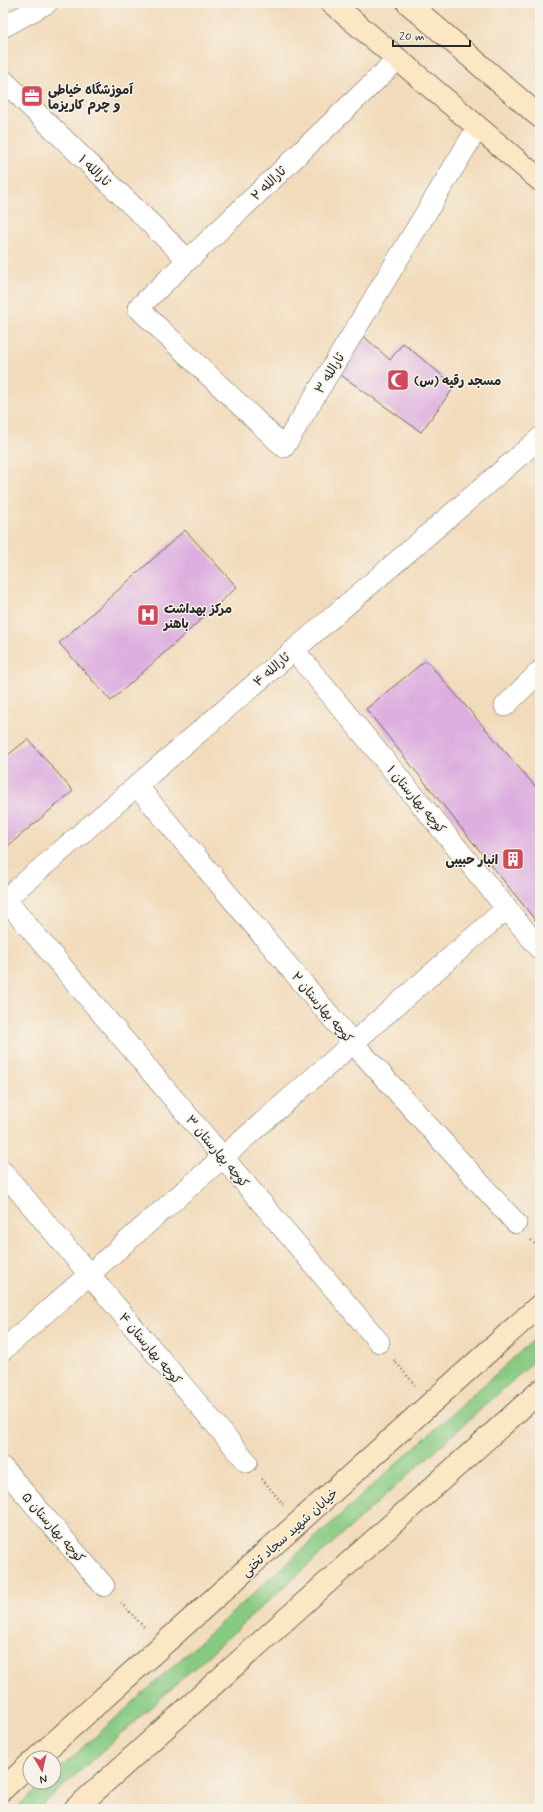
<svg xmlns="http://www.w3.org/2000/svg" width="543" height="1812" font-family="Mynerve,'Playpen Sans Arabic',sans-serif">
<rect width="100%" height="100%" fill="#f7f3e8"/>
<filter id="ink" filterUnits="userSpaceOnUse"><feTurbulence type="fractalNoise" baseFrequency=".025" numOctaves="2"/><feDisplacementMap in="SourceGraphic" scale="8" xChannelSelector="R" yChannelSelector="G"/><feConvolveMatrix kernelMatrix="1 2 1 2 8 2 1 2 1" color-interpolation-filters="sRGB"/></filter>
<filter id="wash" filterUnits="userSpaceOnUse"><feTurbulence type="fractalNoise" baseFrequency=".012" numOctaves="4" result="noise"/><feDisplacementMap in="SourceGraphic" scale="16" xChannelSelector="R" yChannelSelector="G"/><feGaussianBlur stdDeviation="0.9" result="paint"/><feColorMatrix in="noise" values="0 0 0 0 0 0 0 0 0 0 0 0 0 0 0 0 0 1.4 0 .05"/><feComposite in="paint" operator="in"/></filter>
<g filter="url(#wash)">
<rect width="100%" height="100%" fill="#f2dbbb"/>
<!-- green -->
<path fill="#87ca82" stroke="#597a56" d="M540,1334V1356L38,1809H15L45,1782H54V1774Z"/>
<g id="blocks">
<!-- building -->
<path fill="#dcaddf" d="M360,333L390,360L403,343L455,386L421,432L338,373Z
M185,530L237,587L111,701L59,643Z
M426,660L540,792V926L366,709Z
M28,739L73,791L3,850V759Z"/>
</g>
</g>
<g filter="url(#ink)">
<use href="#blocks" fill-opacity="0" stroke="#71695d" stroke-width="1"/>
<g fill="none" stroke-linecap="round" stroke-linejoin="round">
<!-- minor casing -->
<g stroke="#71695d" stroke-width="22">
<path id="minor" d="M3,27L47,3
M398,59L138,308L284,447L478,127
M3,80L188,260
M294,650L540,949
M505,706L540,671
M137,786L353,1043L516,1223
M5,899L379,1342
M3,901L540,438
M3,1172L247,1462
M3,1350L507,908
M3,1468L104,1586"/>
</g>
<!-- secondary casing -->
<g stroke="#71695d" stroke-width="24">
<path id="secondary" d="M332,3L540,180
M408,3L540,117
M37,1758L540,1305
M3,1789L30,1764
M75,1809L540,1391"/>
</g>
<!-- path -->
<path stroke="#71695d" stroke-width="2.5" stroke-dasharray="1 3" stroke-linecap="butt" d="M531,1240L540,1250
M394,1360L415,1385
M262,1479L283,1504
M121,1603L145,1628"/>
<!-- minor -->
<use href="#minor" stroke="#fff" stroke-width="21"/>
<!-- secondary -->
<use href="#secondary" stroke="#fbe7c3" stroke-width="22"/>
</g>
</g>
<!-- icons -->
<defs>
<g id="office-square" transform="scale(1.15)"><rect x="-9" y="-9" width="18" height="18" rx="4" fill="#d1495b" stroke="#f7f3e8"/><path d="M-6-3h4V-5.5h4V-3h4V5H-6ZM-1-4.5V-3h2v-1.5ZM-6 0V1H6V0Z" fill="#fff"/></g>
<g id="mosque-square" transform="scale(1.15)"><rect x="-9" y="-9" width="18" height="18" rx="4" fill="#d1495b" stroke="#f7f3e8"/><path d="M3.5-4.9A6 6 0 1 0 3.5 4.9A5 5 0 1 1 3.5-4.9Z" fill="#fff"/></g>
<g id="hospital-square" transform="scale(1.15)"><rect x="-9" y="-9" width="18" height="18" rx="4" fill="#d1495b" stroke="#f7f3e8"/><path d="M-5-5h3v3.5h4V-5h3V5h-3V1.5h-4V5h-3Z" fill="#fff"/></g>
<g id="building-square" transform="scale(1.15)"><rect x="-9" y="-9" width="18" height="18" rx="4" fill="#d1495b" stroke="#f7f3e8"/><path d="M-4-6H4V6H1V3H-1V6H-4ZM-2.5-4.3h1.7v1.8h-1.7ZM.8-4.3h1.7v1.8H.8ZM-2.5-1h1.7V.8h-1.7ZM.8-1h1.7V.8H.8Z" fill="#fff"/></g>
</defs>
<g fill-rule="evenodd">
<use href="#office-square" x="32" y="96"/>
<use href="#mosque-square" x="398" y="380"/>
<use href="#hospital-square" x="148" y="615"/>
<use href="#building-square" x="513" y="859"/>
</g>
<g text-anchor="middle" stroke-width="3" stroke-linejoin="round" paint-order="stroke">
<!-- poi labels -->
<g font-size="13" font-weight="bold" fill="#2b2b2b" stroke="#f7f3e8" text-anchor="start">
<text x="48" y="94">آموزشگاه خیاطی<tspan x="48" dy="15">و چرم کاریزما</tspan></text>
<text x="414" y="385">مسجد رقیه (س)</text>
<text x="164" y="613">مرکز بهداشت<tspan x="164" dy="15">باهنر</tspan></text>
<text x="498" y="864" text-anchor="end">انبار حبیبی</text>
</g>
<!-- street labels -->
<g font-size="13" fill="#2b2b2b" stroke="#f7f3e8">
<text transform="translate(95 170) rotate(44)" y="5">ثارالله ۱</text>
<text transform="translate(268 183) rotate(-44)" y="5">ثارالله ۲</text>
<text transform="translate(329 373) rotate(-59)" y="5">ثارالله ۳</text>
<text transform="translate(271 669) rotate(-41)" y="5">ثارالله ۴</text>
<text transform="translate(417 799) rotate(50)" y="5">کوچه بهارستان ۱</text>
<text transform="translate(323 1007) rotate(50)" y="5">کوچه بهارستان ۲</text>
<text transform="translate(218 1151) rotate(50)" y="5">کوچه بهارستان ۳</text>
<text transform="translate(151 1348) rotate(50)" y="5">کوچه بهارستان ۴</text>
<text transform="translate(54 1527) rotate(49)" y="5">کوچه بهارستان ۵</text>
<text transform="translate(289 1532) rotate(-42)" y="5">خیابان شهید سجاد تختی</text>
</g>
</g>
<!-- margin -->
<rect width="543" height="1812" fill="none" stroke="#f7f3e8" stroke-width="16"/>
<!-- north arrow -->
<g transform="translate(42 1770) rotate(171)"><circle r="19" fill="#f7f3e8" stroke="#a5a39c"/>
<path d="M0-3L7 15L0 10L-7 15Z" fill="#d1495b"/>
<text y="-6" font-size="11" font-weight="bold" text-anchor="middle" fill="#2b2b2b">N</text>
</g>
<!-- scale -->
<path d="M393 40v6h77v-6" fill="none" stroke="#2b2b2b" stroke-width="2"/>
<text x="399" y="40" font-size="12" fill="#2b2b2b" stroke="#f7f3e8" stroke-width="3" paint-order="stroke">20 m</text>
</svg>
